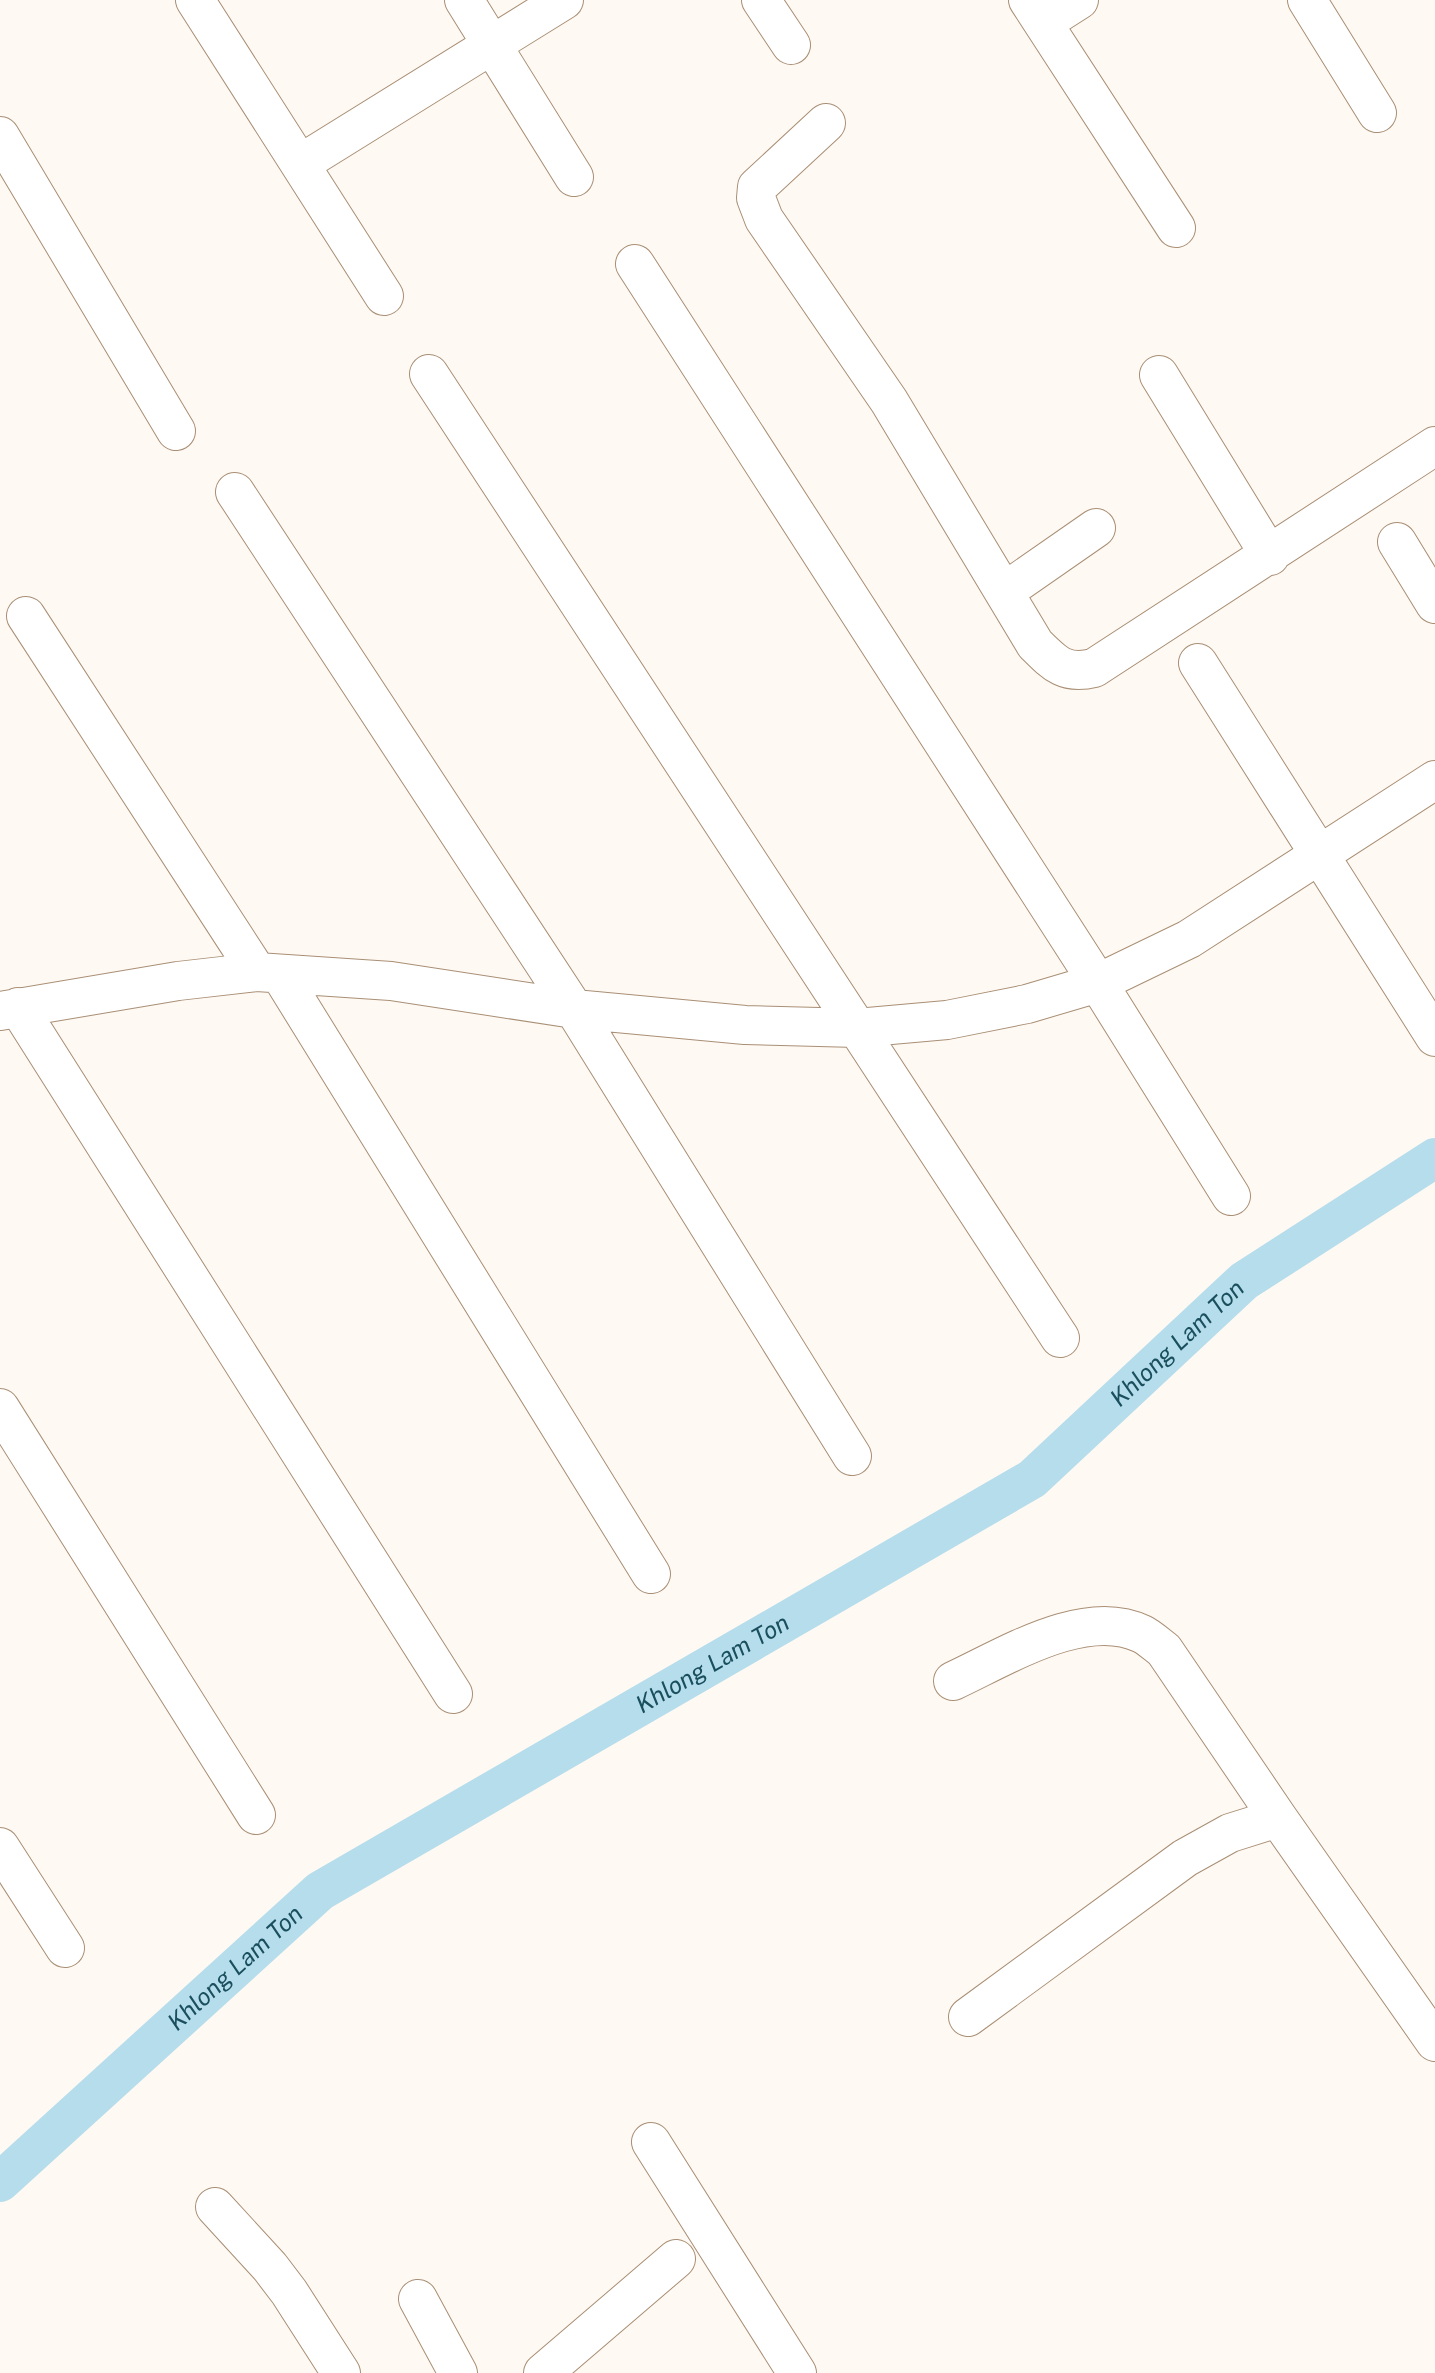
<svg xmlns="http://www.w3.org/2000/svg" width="1435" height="2373" font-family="'Public Sans',sans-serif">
<rect width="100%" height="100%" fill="#fff9f3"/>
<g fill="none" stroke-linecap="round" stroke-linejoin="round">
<!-- canal -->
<path stroke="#b6ddeb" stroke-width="40" id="s1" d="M0,2182L320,1891L1032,1479L1244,1281L1435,1158"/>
<!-- minor casing -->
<g stroke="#a98f75" stroke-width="40">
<path id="minor" d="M195,0L384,296
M464,0L574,177
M761,0L791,45
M1028,0L1176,228
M1307,0L1377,113
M1043,23L1079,0
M826,123L757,187L756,198L764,219L889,401L1035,644C1055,664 1065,675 1094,668L1435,446
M0,136L176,431
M300,164L564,0
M635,264L1098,983L1231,1196
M429,374L1060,1338
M1159,375L1270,556
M235,492L574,1009L852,1456
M1397,542L1435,604
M1004,592L1096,528
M26,616L257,972
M1198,663L1435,1037
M280,974L651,1574
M18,1007L453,1694
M0,1011L178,981L257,972L391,981L574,1009L745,1025L857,1028L947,1020L1027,1004L1098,983L1189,939L1435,780
M0,1408L256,1815
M953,1681C1005,1657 1085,1606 1142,1634C1150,1638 1157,1645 1164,1650L1278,1818
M0,1847L65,1948
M968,2017L1185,1858L1230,1833L1278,1818L1435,2042
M651,2142L797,2373
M215,2207L270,2267L289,2292L341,2373
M418,2299L458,2373
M543,2373L676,2259"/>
</g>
<!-- minor -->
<use href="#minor" stroke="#fff" stroke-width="38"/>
</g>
<g text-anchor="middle" stroke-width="5" stroke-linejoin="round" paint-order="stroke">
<!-- water labels -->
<g font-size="24" font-style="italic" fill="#1a4f5e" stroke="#fff">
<text dy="8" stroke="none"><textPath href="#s1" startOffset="1454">Khlong Lam Ton</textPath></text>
<text dy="8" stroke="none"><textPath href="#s1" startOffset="886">Khlong Lam Ton</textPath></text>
<text dy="8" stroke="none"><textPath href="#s1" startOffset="318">Khlong Lam Ton</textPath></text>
</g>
</g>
</svg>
